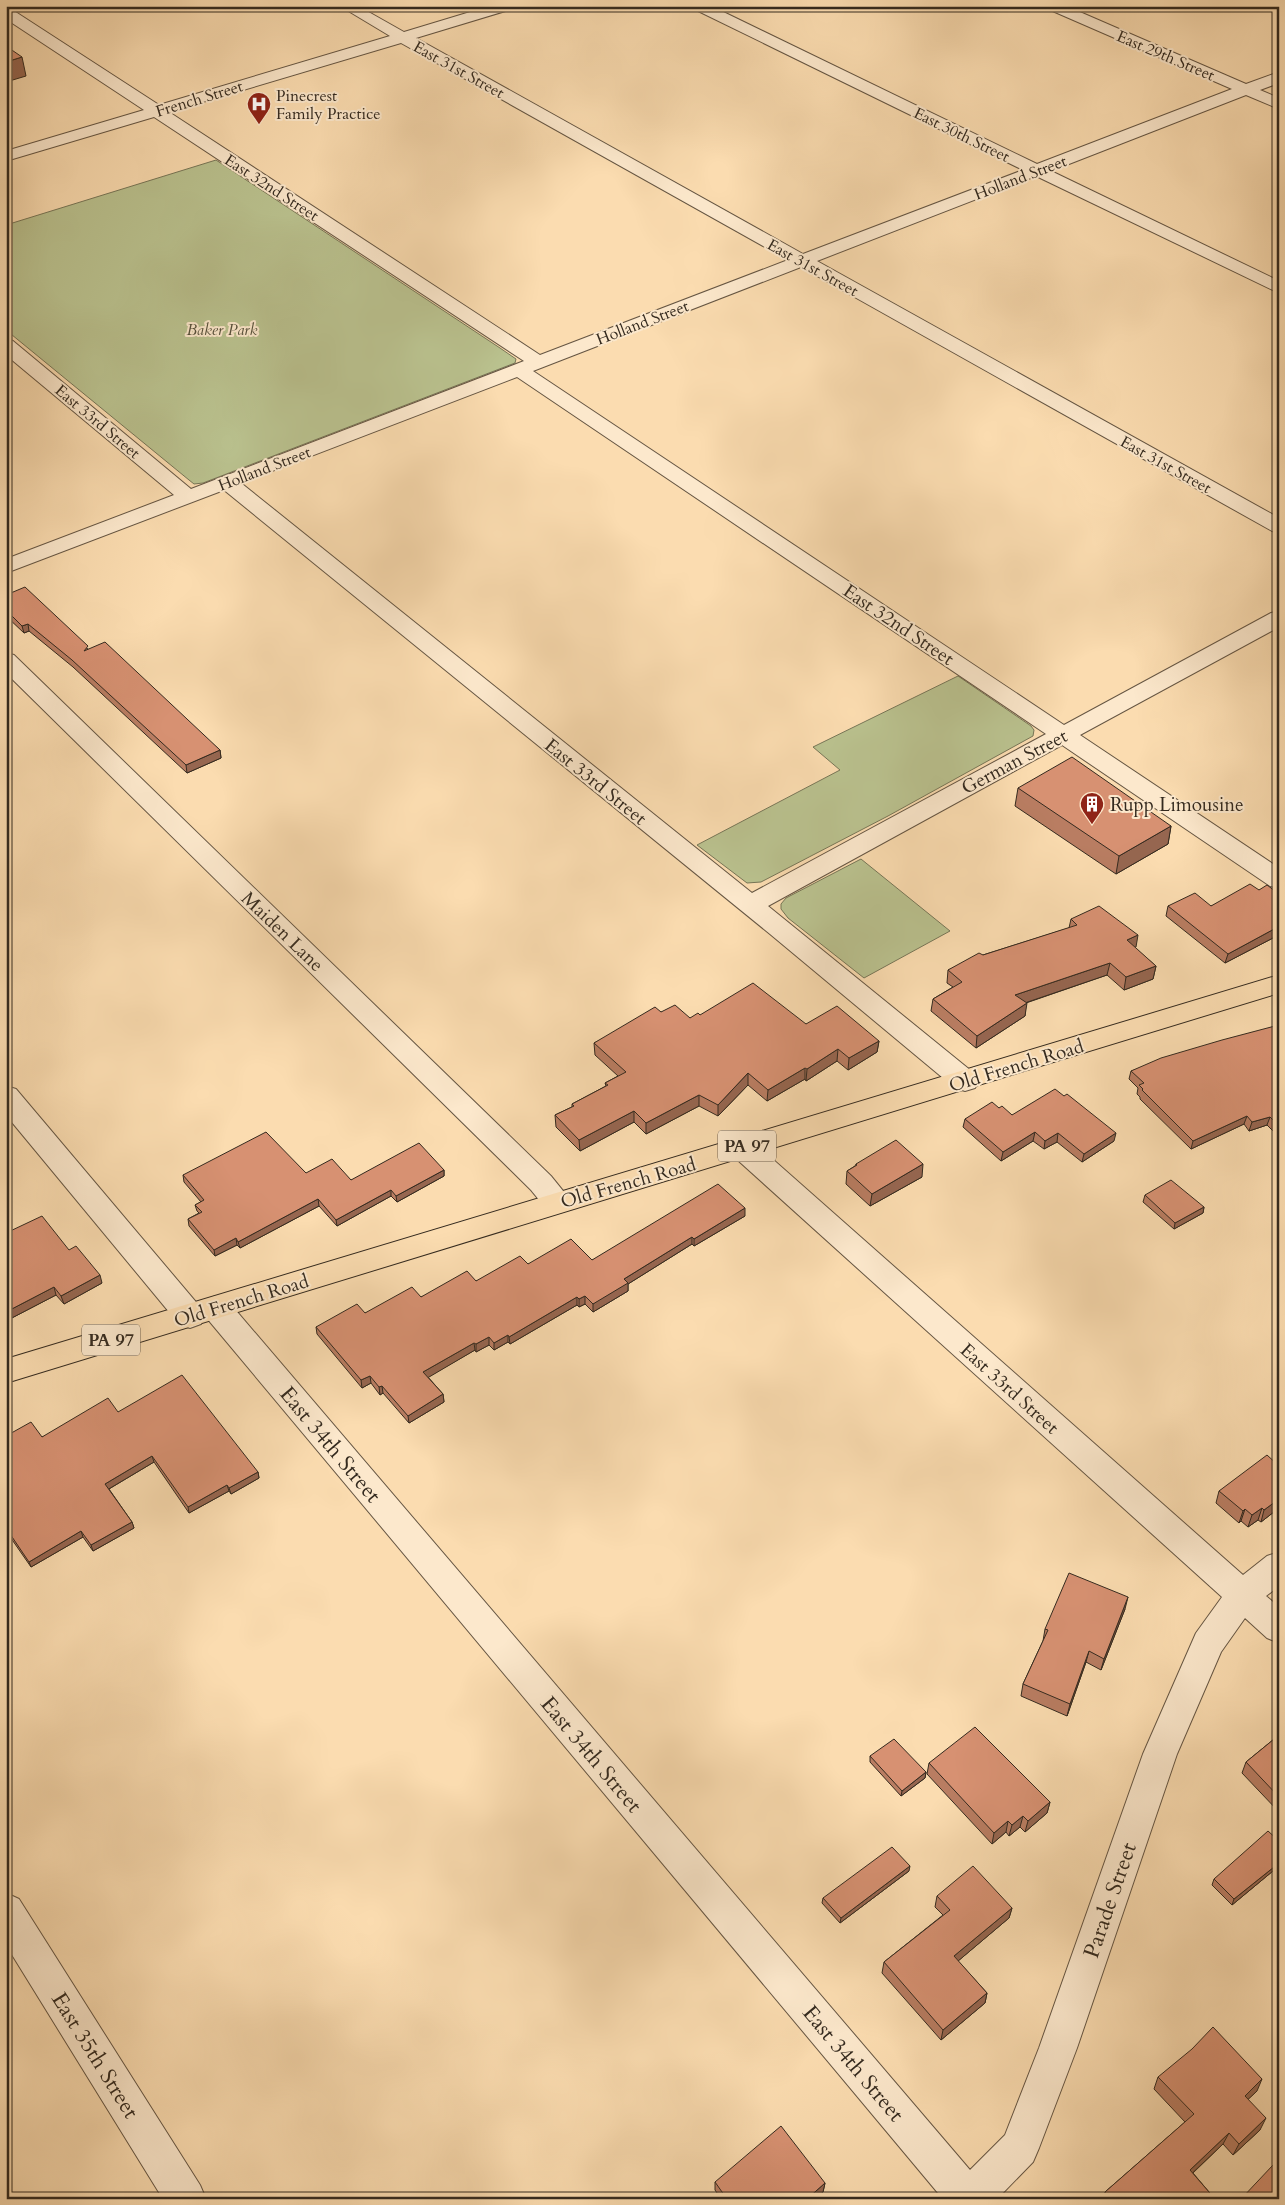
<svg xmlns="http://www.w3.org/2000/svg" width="1285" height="2205" font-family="Cardo,serif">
<rect width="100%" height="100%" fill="#fbdcb0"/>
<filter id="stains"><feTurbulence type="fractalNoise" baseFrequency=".004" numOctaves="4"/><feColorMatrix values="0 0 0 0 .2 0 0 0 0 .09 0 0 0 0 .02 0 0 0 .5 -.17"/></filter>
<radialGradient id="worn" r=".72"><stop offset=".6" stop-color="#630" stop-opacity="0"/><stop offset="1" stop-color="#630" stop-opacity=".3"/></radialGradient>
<!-- green -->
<path fill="#bac28f" stroke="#777657" d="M216,160L500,348L516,359L515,363L203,483L194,484L189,480L6,330V225Z
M958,676L1031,726L1034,730L1033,736L888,816L761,882L747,883L697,845L840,770L813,747Z
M861,859L950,931L864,978L788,918L781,909V904L786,898Z"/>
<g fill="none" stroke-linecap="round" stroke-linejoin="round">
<!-- minor casing -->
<g stroke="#665643" stroke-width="2">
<path id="minor" d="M340,6H358L404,32L490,6H514L512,9L416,38L803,254L1023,170L694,9L692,6H711L1037,164L1232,89L1048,9L1046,6H1066L1246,84L1279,72V83L1260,90L1279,98V109L1246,95L1051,171L1279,281V293L1036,176L817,261L1279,518V533L1272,531L801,267L533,371L1064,725L1271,613L1279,611V627L1080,735L1279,868V888L1270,886L1062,745L768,906L975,1074L979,1081L975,1088L965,1091L955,1088L770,934L224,490L6,573V559L174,495L6,355V339L13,341L191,489L524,361L154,117L6,161V151L144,110L6,19V8L11,9L159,105L390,36ZM401,43L788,260L540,355L169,112ZM517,377L1046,734L752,893L241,483Z
M6,653L14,655L551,1176L572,1202L568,1210C548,1216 543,1204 531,1190L6,673Z
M6,1086L16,1089L201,1308L205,1316L201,1324L190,1328L179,1324L6,1115Z
M742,1138L752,1141L1243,1575L1267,1556L1279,1552V1586L1266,1596L1279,1607V1643L1267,1638L1245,1618L1221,1652L1177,1754L1077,2048L1039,2148L1033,2162L997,2199H943L205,1316L201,1308L205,1300L216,1296L227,1300L970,2170L1005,2135L1039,2048L1143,1754L1196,1633L1222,1597L732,1155L728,1148L732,1141Z
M6,1893L19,1899L200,2185L206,2199H163L6,1945Z"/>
</g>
<!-- major casing -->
<g stroke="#342a1f" stroke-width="2">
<path id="major" d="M1279,975V993L6,1383V1359Z"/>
</g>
<!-- minor -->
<use href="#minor" fill="#fce8cc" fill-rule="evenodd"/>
<!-- major -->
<use href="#major" fill="#fbdcb0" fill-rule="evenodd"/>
</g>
<!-- wall -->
<path fill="#b97d62" stroke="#342a1f" d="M74,6H96L80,10Z
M6,595L88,649L220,750L221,758L187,773L73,667L29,631L24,633L6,616Z
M1018,788L1171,826L1168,844L1116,874L1015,806Z
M1259,890L1279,894V942L1273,938L1225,963L1166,916L1168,906H1211Z
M1071,919L1136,947L1135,948L1156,966L1153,979L1124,990L1107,975L1026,1003L1025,1016L976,1048L931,1011L933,999L953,987L947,983L948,970L983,955L1069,928Z
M661,1012L690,1018L806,1024L879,1041L877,1052L848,1070L837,1061L806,1081L805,1079L767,1101L748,1085L718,1116L699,1106L646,1134L634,1122L580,1151L556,1127L555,1115L572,1107V1104L606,1086L605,1083L618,1076L595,1055L594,1043Z
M1279,1029V1137L1267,1125L1249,1131L1244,1124L1191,1149L1140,1099V1097L1137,1094L1138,1088L1129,1079L1131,1071Z
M999,1108L1012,1115L1114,1141L1082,1162L1057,1142L1044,1149L1033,1141L1001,1161L963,1127L965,1119Z
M856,1164L922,1177L870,1206L846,1184L847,1171L855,1166Z
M444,1170V1176L397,1202L391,1196L337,1226L319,1206L240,1248L237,1245L215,1256L189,1226L188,1219L199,1213L197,1211L195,1205L201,1202L184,1182L183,1175L351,1180Z
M1145,1195L1204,1207L1203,1213L1174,1229L1143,1202Z
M745,1216L694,1246L692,1244L628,1284V1291L593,1312L585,1304L579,1307L577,1305L510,1344L508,1342L494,1350L489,1345L476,1352L475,1350L428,1377L443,1394L444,1402L409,1423L383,1393L380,1395L371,1383L362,1388L317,1334L316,1327L365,1313L476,1281L528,1264L592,1260Z
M69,1250L102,1283L64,1304L56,1295L6,1321Z
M118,1412L258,1472L259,1478L231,1494L229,1491L189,1513L154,1462L109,1489L132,1522L134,1528L93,1551L83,1537L31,1567L6,1531V1436L42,1437Z
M1279,1466V1508L1261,1522L1258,1520L1248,1527L1241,1521L1239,1523L1216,1503L1219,1491Z
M1125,1609L1101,1670L1086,1662L1067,1716L1021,1696L1023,1684L1043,1641L1045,1629Z
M1279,1735V1812L1242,1773L1246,1762Z
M870,1756L926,1772L925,1778L901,1796L870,1762Z
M929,1763L1050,1802L1047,1813L1025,1832L1020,1827L1009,1836L1006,1832L992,1844L927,1774Z
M1279,1841V1866L1232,1905L1212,1885L1214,1879Z
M909,1871L840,1923L822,1903L823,1898Z
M937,1896L1012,1908L1009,1918L958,1961L987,1993L985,2003L941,2040L882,1973L884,1962L943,1915L935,1907Z
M1158,2077L1257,2091L1248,2099L1260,2130L1233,2155L1223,2144L1193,2173L1215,2199H1102L1105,2192L1185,2122L1154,2089Z
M715,2182L825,2183L823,2192L815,2199H721L715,2190Z"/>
<!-- shaded-wall -->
<path fill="#966650" stroke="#342a1f" d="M80,6H96L80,10Z
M22,57L26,76L6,82V62Z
M28,624L29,631L24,633L22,626Z
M220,750L221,758L187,773L186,765Z
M1171,826L1168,844L1116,874L1119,856Z
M1276,928L1273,938L1225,963L1228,954Z
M1138,935L1136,947L1124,953L1127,940Z
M1110,963L1107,975L1013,1007L1015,995Z
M1156,966L1153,979L1124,990L1126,977Z
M1027,1003L1025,1016L976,1048L977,1036Z
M879,1041L877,1052L848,1070L849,1058Z
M838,1049L837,1061L806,1081L807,1069Z
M805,1068V1079L767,1101L768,1090Z
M748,1073V1085L718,1116V1105Z
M699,1095V1106L646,1134V1123Z
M634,1111V1122L580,1151L579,1140Z
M1247,1116L1244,1124L1191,1149L1193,1141Z
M1270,1117L1267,1125L1249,1131L1252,1122Z
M1035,1132L1033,1141L1001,1161L1003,1152Z
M1058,1133L1057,1142L1044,1149L1045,1141Z
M1116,1133L1114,1141L1082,1162L1084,1154Z
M923,1164L922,1177L870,1206L872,1194Z
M444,1170V1176L397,1202L396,1196Z
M391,1190V1196L337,1226L336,1220Z
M318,1199L319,1206L240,1248L238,1242Z
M1204,1207L1203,1213L1174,1229L1175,1223Z
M745,1208V1216L694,1246V1239Z
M692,1237V1244L628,1284V1291L593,1312V1304L624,1279Z
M236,1238L237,1245L215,1256L214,1250Z
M100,1275L102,1283L64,1304L61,1296Z
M54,1287L56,1295L6,1321V1312Z
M585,1296V1304L579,1307V1299Z
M577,1297V1305L510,1344L509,1337Z
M508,1335V1342L494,1350V1343Z
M489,1337V1345L476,1352V1344Z
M474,1343L475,1350L424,1380L423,1372Z
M370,1376L371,1383L362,1388L361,1380Z
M382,1386L383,1393L380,1395L379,1387Z
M443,1394L444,1402L409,1423L408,1416Z
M152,1456L154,1462L107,1490L105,1484Z
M258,1472L259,1478L231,1494L229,1488Z
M227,1485L229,1491L189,1513L188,1507Z
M1279,1499V1508L1261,1522L1264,1510Z
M1262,1508L1258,1520L1248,1527L1252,1515Z
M1245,1509L1241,1521L1239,1523L1243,1511Z
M132,1522L134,1528L93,1551L91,1545Z
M81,1531L83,1537L31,1567L29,1562Z
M1128,1597L1125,1609L1101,1670L1104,1659Z
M1089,1651L1086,1662L1067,1716L1070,1704Z
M926,1772L925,1778L901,1796L902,1791Z
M1050,1802L1047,1813L1025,1832L1028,1821Z
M1023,1816L1020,1827L1009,1836L1012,1825Z
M1008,1821L1006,1832L992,1844L994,1833Z
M1279,1863V1866L1232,1905L1234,1899Z
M910,1866L909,1871L840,1923L841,1918Z
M1012,1908L1009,1918L951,1967L954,1956Z
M987,1993L985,2003L941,2040L943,2030Z
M1262,2079L1257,2091L1239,2108L1245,2096Z
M1266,2118L1260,2130L1233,2155L1239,2144Z
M1229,2133L1223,2144L1184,2181L1190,2170Z
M825,2183L823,2192L815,2199H807Z"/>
<!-- building -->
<path fill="#d79172" stroke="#342a1f" d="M6,46L22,57L6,62Z
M25,587L88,646L84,651L105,642L220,750L186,765L72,660L28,624L22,626L6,610V595Z
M1072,757L1171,826L1119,856L1018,788Z
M1250,884L1259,890L1267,885L1279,894V931L1276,928L1228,954L1168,906L1195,893L1211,906Z
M1099,906L1138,935L1127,940L1156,966L1126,977L1110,963L1015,995L1027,1003L977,1036L933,999L962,982L948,970L979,953L983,955L1077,925L1071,919Z
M753,983L806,1024L837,1006L879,1041L849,1058L838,1049L807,1069L805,1068L768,1090L748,1073L718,1105L699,1095L646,1123L634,1111L579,1140L555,1115L574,1106L572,1104L608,1085L605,1083L626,1072L594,1043L655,1007L661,1012L675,1005L690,1018L698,1013L700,1015Z
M1275,1026L1278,1029H1279V1126L1270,1117L1252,1122L1247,1116L1193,1141L1142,1090L1143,1089L1139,1085L1144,1083L1131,1071L1161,1058L1222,1040Z
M1055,1089L1064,1096L1067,1094L1116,1133L1084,1154L1058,1133L1045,1141L1035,1132L1003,1152L965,1119L992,1102L999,1108L1002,1106L1012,1115Z
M266,1132L306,1173L332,1159L351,1180L419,1143L444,1170L396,1196L391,1190L336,1220L318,1199L238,1242L236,1238L214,1250L188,1219L202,1212L195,1205L204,1200L183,1175Z
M896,1140L923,1164L872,1194L847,1171L857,1165L856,1164Z
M1171,1180L1204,1207L1175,1223L1145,1195Z
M718,1184L745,1208L694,1239L692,1237L624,1279L628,1283L593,1304L585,1296L579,1299L577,1297L509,1337L508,1335L494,1343L489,1337L476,1344L474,1343L423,1372L443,1394L408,1416L382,1386L379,1387L370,1376L361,1380L316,1327L357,1304L365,1313L412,1287L421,1297L467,1271L476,1281L520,1256L528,1264L571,1239L592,1260Z
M42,1216L69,1250L76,1246L100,1275L61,1296L54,1287L6,1312V1233Z
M182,1375L258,1472L229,1488L227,1485L188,1507L152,1456L105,1484L132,1522L91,1545L81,1531L29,1562L6,1528V1436L31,1422L42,1437L108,1398L118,1412Z
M1267,1455L1279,1466V1499L1264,1510L1262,1508L1252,1515L1245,1509L1243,1511L1219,1491Z
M1069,1573L1128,1597L1104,1659L1089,1651L1070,1704L1023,1684L1048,1630L1045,1629Z
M975,1727L1050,1802L1028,1821L1023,1816L1012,1825L1008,1821L994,1833L929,1763Z
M1279,1735V1797L1246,1762Z
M894,1739L926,1772L902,1791L870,1756Z
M1268,1831L1279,1841V1863L1234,1899L1214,1879Z
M892,1847L910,1866L841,1918L823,1898Z
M973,1866L1012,1908L954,1956L987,1993L943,2030L884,1962L950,1910L937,1896Z
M1213,2027L1262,2079L1245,2096L1266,2118L1239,2144L1229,2133L1190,2170L1215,2199H1111L1105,2192L1194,2114L1158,2077L1192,2049Z
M781,2126L825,2183L807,2199H727L715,2182Z
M1273,2165L1279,2172V2199H1241Z"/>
<!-- icons -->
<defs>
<g id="hospital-pin" transform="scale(1.25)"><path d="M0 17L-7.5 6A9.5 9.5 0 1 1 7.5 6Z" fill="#8f2418" stroke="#fce8cc"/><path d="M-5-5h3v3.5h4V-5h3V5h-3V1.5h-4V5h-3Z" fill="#fff"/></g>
<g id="building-pin" transform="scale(1.25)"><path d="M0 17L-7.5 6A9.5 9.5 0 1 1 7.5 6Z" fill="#8f2418" stroke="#fce8cc"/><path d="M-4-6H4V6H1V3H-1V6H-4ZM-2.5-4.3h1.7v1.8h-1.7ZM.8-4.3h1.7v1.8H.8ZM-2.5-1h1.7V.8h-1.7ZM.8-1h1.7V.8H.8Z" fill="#fff"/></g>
</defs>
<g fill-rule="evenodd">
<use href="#hospital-pin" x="259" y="104"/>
<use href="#building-pin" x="1092" y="804"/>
</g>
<g text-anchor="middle" stroke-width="4" stroke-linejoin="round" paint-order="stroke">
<!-- far-street labels -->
<g font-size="16" fill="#342a1f" stroke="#fce8cc">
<text transform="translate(1166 55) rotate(23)" y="6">East 29th Street</text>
<text transform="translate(459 69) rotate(29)" y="6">East 31st Street</text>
<text transform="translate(199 98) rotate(-17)" y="6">French Street</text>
<text transform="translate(962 134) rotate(26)" y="6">East 30th Street</text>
<text transform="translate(1020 177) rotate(-21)" y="6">Holland Street</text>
<text transform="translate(272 187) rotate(33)" y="6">East 32nd Street</text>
<text transform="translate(813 267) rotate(29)" y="6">East 31st Street</text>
<text transform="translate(642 322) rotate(-21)" y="6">Holland Street</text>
<text transform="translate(98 421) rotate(40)" y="6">East 33rd Street</text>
<text transform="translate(1166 464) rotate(29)" y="6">East 31st Street</text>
<text transform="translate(264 468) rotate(-21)" y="6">Holland Street</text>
</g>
<!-- far-poi labels -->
<g font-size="16" fill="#342a1f" stroke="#fce8cc" text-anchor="start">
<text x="276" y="101">Pinecrest<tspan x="276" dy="18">Family Practice</tspan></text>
</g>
<!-- far-park labels -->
<g font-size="16" font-style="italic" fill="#56503b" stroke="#fce8cc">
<text x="222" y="335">Baker Park</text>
</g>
<!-- shield labels -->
<g fill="#fce8cc" stroke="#706353" stroke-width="1">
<rect x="718" y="1130.5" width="58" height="31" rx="4"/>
<rect x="82" y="1324.5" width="58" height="31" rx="4"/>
</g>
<g font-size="18" font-weight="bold" fill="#342a1f">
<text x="747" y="1152">PA 97</text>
<text x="111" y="1346">PA 97</text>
</g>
<!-- street labels -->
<g font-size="19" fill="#342a1f" stroke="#fce8cc">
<text transform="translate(899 624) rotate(34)" y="7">East 32nd Street</text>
<text transform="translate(1014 761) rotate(-28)" y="7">German Street</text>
<text transform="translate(596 781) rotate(39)" y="7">East 33rd Street</text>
<text transform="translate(283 931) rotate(44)" y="7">Maiden Lane</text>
<text transform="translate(1016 1065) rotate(-17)" y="7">Old French Road</text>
<text transform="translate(628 1182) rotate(-16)" y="7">Old French Road</text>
<text transform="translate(241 1300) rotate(-17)" y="7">Old French Road</text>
<text transform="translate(1010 1388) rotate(42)" y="7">East 33rd Street</text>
</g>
<!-- poi labels -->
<g font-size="19" fill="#342a1f" stroke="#fce8cc" text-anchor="start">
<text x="1110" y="811">Rupp Limousine</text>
</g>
<!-- near-street labels -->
<g font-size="22" fill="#342a1f" stroke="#fce8cc">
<text transform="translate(331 1444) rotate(50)" y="8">East 34th Street</text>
<text transform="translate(592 1754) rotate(50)" y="8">East 34th Street</text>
<text transform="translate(1109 1900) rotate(-71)" y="8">Parade Street</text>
<text transform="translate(96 2055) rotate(58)" y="8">East 35th Street</text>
<text transform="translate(854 2063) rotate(50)" y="8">East 34th Street</text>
</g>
</g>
<!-- margin -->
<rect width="1285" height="2205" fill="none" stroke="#fbdcb0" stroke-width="25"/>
<rect x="8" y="8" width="1270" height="2190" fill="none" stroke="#342a1f" stroke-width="2.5"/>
<rect x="12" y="12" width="1260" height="2180" fill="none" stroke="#342a1f"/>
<rect width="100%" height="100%" filter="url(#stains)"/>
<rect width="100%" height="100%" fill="url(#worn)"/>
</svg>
